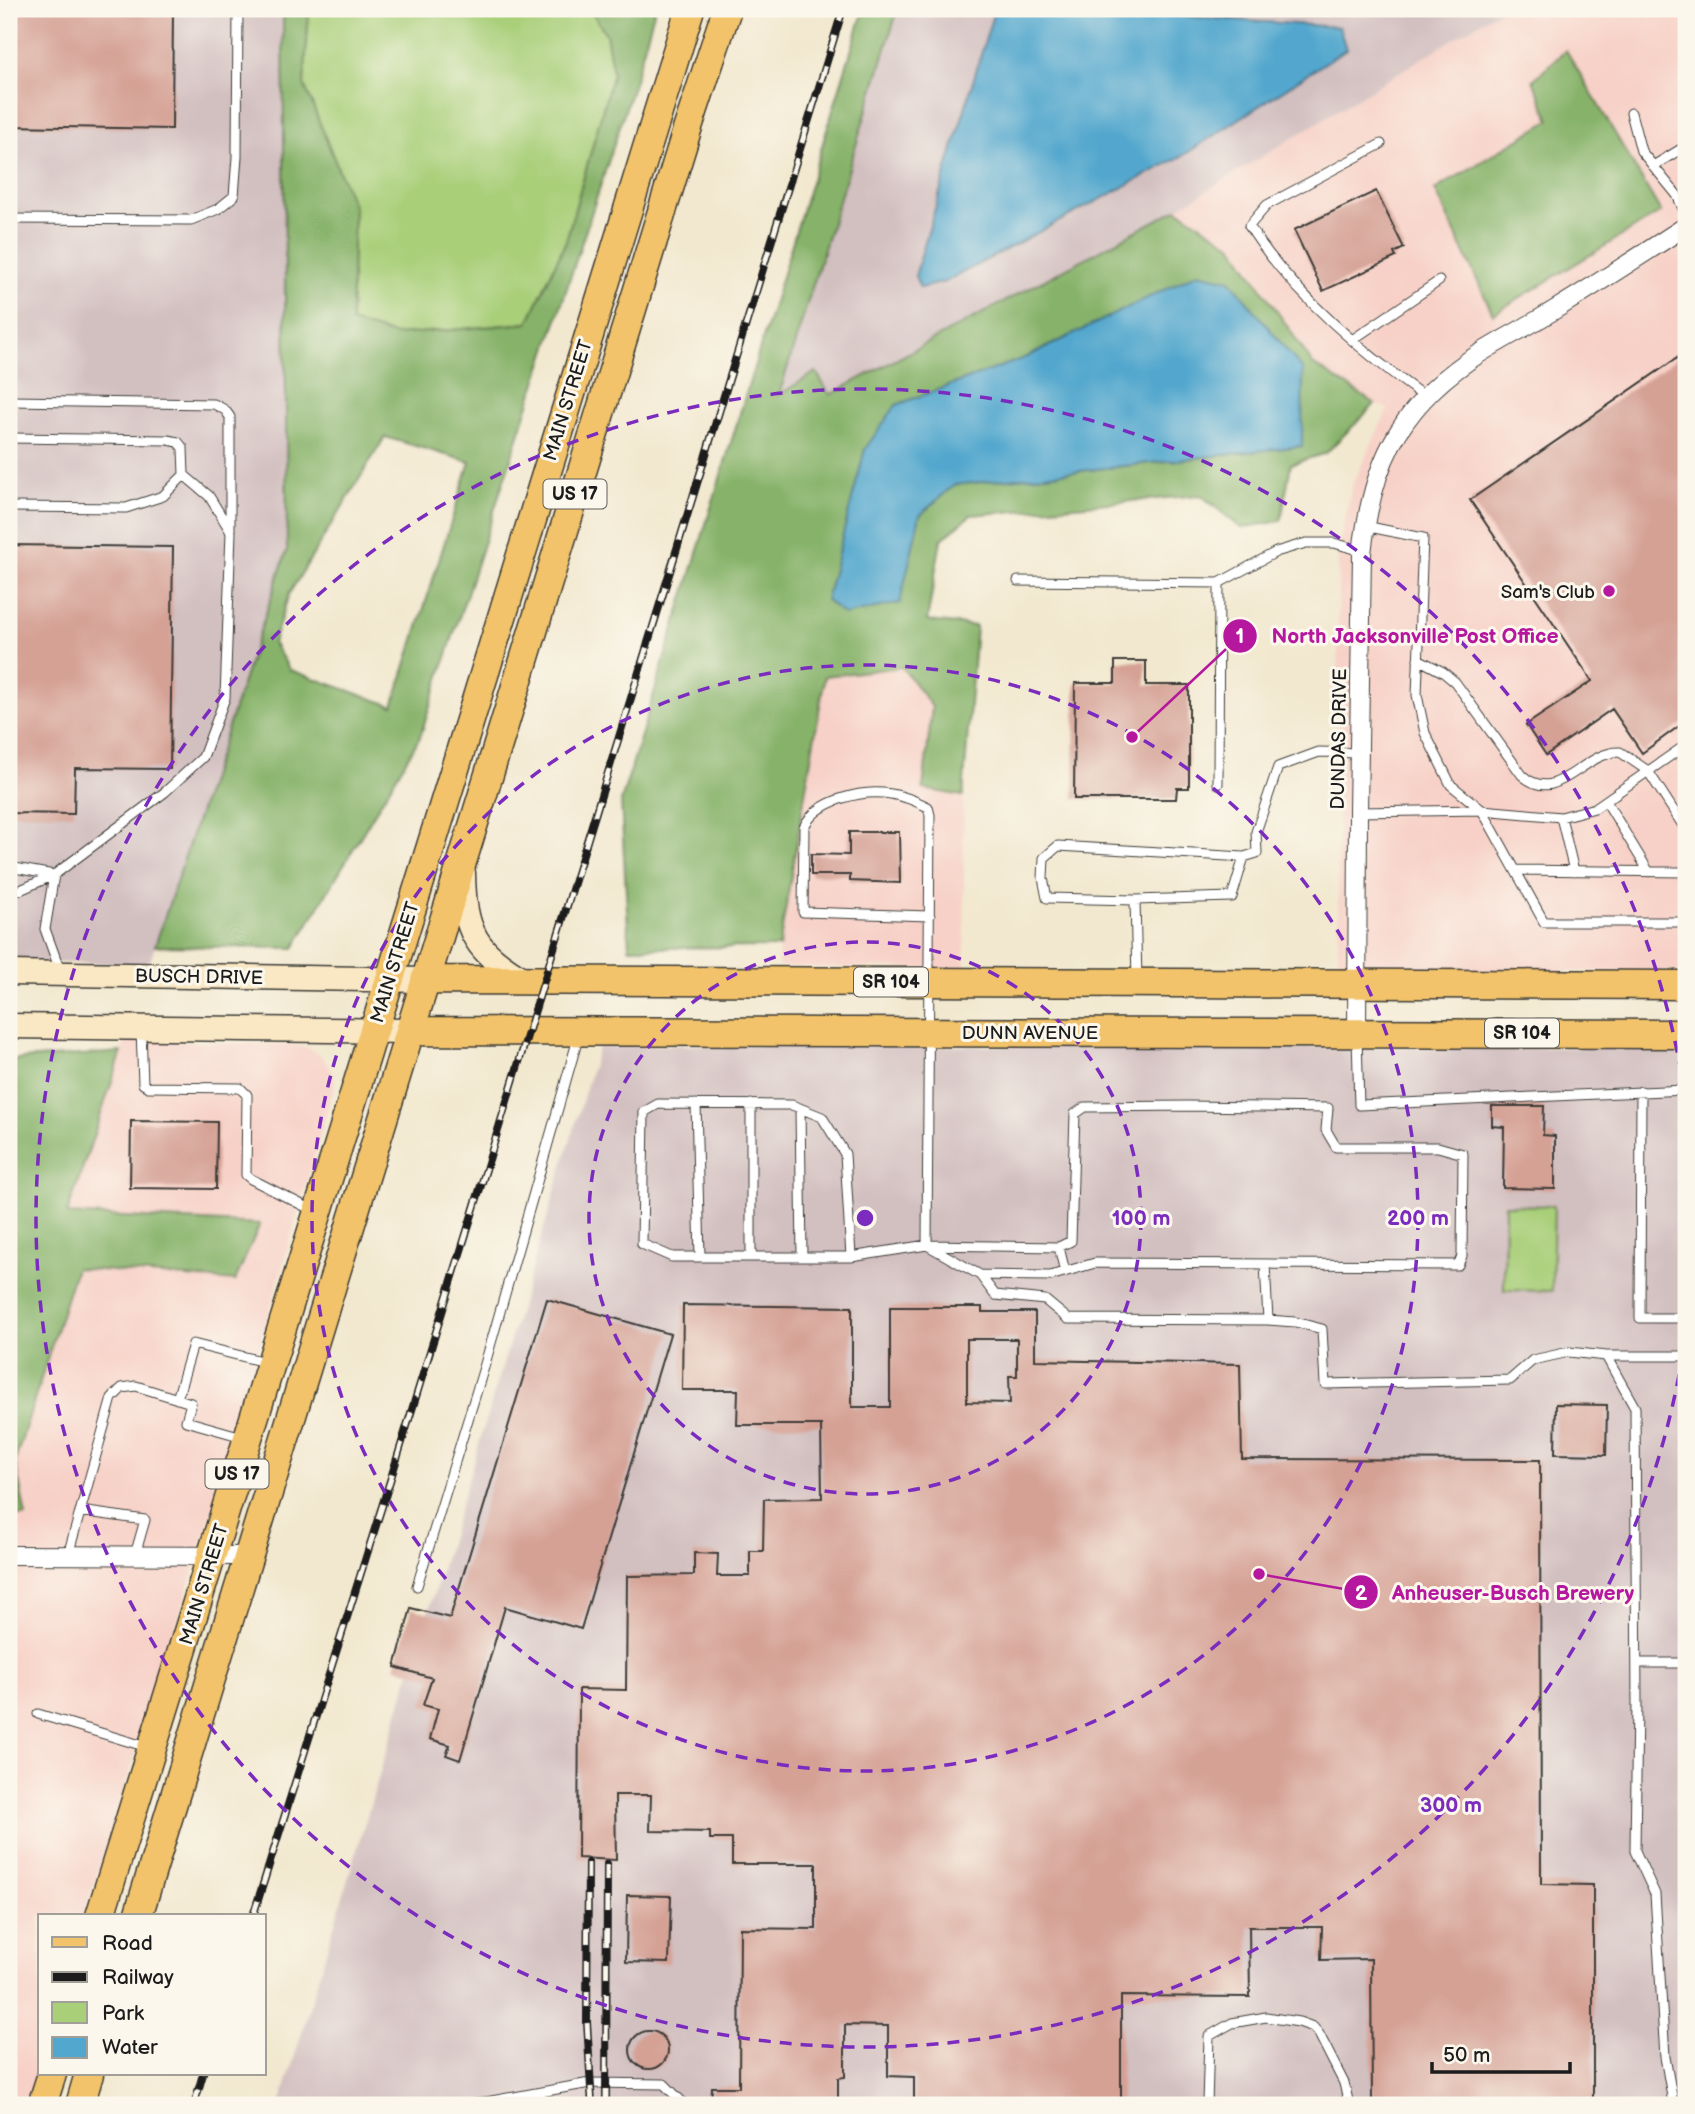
<svg xmlns="http://www.w3.org/2000/svg" width="1695" height="2114" font-family="'Balsamiq Sans',sans-serif">
<rect width="100%" height="100%" fill="#fbf7ec"/>
<filter id="ink" filterUnits="userSpaceOnUse"><feTurbulence type="fractalNoise" baseFrequency=".0143" numOctaves="2"/><feDisplacementMap in="SourceGraphic" scale="14" xChannelSelector="R" yChannelSelector="G"/><feConvolveMatrix kernelMatrix="1 2 1 2 8 2 1 2 1" color-interpolation-filters="sRGB"/></filter>
<filter id="wash" filterUnits="userSpaceOnUse"><feTurbulence type="fractalNoise" baseFrequency=".00686" numOctaves="4" result="noise"/><feDisplacementMap in="SourceGraphic" scale="28" xChannelSelector="R" yChannelSelector="G"/><feGaussianBlur stdDeviation="1.57" result="paint"/><feColorMatrix in="noise" values="0 0 0 0 0 0 0 0 0 0 0 0 0 0 0 0 0 1.4 0 .05"/><feComposite in="paint" operator="in"/></filter>
<g filter="url(#wash)">
<rect width="100%" height="100%" fill="#f2e8cf"/>
<!-- built -->
<path fill="#f7d1c7" fill-rule="evenodd" d="M1502,9H1686V972L1338,970V552L1352,485L1388,409L1375,404L1313,364L1232,245L1177,209ZM1550,120L1493,314L1435,191Z
M902,667L932,707L923,789L963,796L965,969L778,967L779,947L825,676Z
M126,1040L294,1045L308,1048L321,1055L329,1067L334,1078V1088L202,1544L84,1916H40V2061L27,2105H9V1516L26,1515L15,1461L76,1267L234,1281L259,1224L67,1214Z"/>
<!-- industrial -->
<path fill="#d2bfc0" d="M9,9H283L287,550L149,964L9,962Z
M898,9H1502L1177,209L890,363L830,395L778,396Z
M599,1045L1686,1048V2105H280Z"/>
<!-- green -->
<path fill="#a9cf79" stroke="#62764a" stroke-width="2" d="M309,9H590L606,34L613,73L566,241L528,323L395,335L351,323L354,208L304,84Z
M1505,1205L1554,1206L1552,1291L1504,1290Z"/>
<!-- forest -->
<path fill="#86b269" stroke="#516742" stroke-width="2" fill-rule="evenodd" d="M283,9H309L304,84L354,208L351,322L395,335L528,323L566,241L613,73L606,34L590,9H655L634,83L420,737L294,948L155,946L287,550ZM385,437L470,462L393,706L290,670L273,643L289,594Z
M864,9H898L779,395L816,372L830,395L1177,209L1232,245L1313,364L1375,404L1326,453L1291,464L1281,521L1241,528L1201,495L971,515L941,540L927,621L976,626L963,796L923,789L932,707L902,667L825,676L779,947L629,948L621,801ZM1027,357L1302,446L954,485L920,515L896,405Z
M1566,50L1661,212L1493,314L1435,190L1550,120L1533,80Z
M122,1052L67,1214L260,1224L235,1281L76,1268L15,1461L26,1516H9V1060Z"/>
<!-- water -->
<path fill="#52a7ce" stroke="#376275" stroke-width="2" d="M998,9H1079L1339,27L1346,49L1184,155L945,282L920,288L915,276L994,11Z
M1198,273L1230,280L1303,370L1302,446L954,485L920,515L900,603L844,615L826,600L865,449L896,405L1027,357Z"/>
<g id="blocks">
<!-- building -->
<path fill="#d5a195" fill-rule="evenodd" d="M9,9H173L172,129L9,126Z
M1376,191L1404,248L1394,253L1396,257L1323,291L1294,230Z
M1686,352V721L1642,753L1612,709L1546,755L1526,725L1592,681L1470,500Z
M9,545L173,547L170,769L75,768L74,814L9,813Z
M1115,661H1146V685H1189V788H1177L1176,799H1074L1075,683H1115Z
M849,832H899L900,883L850,881V875H811V854L849,855Z
M1492,1106H1544L1543,1135L1555,1136V1189L1503,1188L1504,1127L1492,1126Z
M131,1121L217,1122L216,1189L130,1188Z
M547,1299L670,1334L581,1629L505,1607L460,1760L446,1755L450,1745L430,1739L438,1709L423,1705L432,1678L395,1667L411,1608L450,1618Z
M683,1305L852,1307V1407H890V1307H982V1312H1035V1360L1240,1364L1242,1459L1540,1460L1541,1884L1593,1885V2105H1372L1371,1959L1321,1960L1322,1927H1249L1250,1997L1121,1996V2105H914V2077L888,2076V2026L845,2025V2077L838,2078V2105H711L712,2087H739L740,1928L816,1929V1864H732V1839H710V1832L650,1831L651,1795H615L616,1860L578,1858L579,1689L626,1690L627,1576L694,1575V1553L718,1554L717,1576H750V1551H763L764,1499L822,1498L821,1425H737L738,1390H682ZM967,1339H1017V1376H1009L1010,1403L967,1402Z
M1556,1404L1607,1405L1606,1455L1555,1454Z
M627,1895L671,1896L669,1963L626,1962Z
M630 2050a19 19 0 1 1 38 0a19 19 0 1 1-38 0Z"/>
</g>
</g>
<g filter="url(#ink)">
<use href="#blocks" fill-opacity="0" stroke="#3c3b37" stroke-width="2"/>
<g fill="none" stroke-linecap="round" stroke-linejoin="round">
<!-- lane casing -->
<g stroke="#3c3b37" stroke-width="11">
<path id="lane" d="M1631,113L1641,151L1677,195L1686,215
M1381,144L1267,205L1249,226C1293,294 1359,350 1425,397
M1653,166L1686,146
M9,219L191,220L218,209L234,196L237,157L238,9
M1352,340L1439,281
M9,401L214,404L225,410L230,417V531
M9,438L168,440L178,442L183,448L184,475L209,496L231,532L225,698L203,757L165,792L54,875L9,895
M9,507L126,508L163,496L184,475
M1365,526L1423,538L1417,695L1425,733L1451,785L1482,810L1544,922H1686
M1018,581L1219,583L1276,552L1306,543H1334L1362,551
M1418,659L1443,672L1455,682L1522,775C1557,807 1583,751 1620,752L1648,771L1686,830
M1218,784L1219,583
M1606,801L1649,872
M1358,812L1482,810L1561,817L1595,808L1686,745
M1561,817L1574,871
M9,867L54,875L45,929L61,973
M1516,870L1686,872
M1135,900L1047,898L1043,878L1044,858L1058,846L1244,857
M1137,980L1135,900L1232,897L1244,857L1257,853L1256,832L1278,767L1319,752L1359,753
M141,1029L143,1084L148,1087L240,1088L247,1095L246,1175L251,1179L316,1212
M1357,1038L1359,1105L1686,1090
M1641,1091L1640,1318H1686
M696,1104L700,1257
M1187,1106L1328,1108L1326,1130L1336,1147H1438L1463,1154L1462,1256L1458,1265L1095,1263L1050,1276L980,1275L927,1245L1059,1247L1071,1241L1075,1114L1085,1107Z
M800,1108L802,1257
M1059,1247L1065,1272
M751,1257V1104
M851,1257L845,1154L822,1117L792,1105L658,1104L644,1112L642,1244L672,1257H851L927,1245L930,815L928,807C916,801 904,796 891,794C862,789 817,800 804,827L803,912L930,916
M1265,1264L1268,1320L1295,1322L1322,1329L1325,1384L1510,1380L1533,1360L1569,1352L1606,1356L1635,1408L1637,1704L1635,1851L1655,1894L1665,2057L1672,2096L1671,2105
M980,1275L995,1295L1045,1300L1068,1319L1268,1320
M1606,1356H1686
M177,1399L193,1344L269,1363
M80,1511L145,1520L135,1555
M68,1555L112,1398L122,1388L136,1386L191,1403L186,1421L246,1438
M417,1586L485,1364L579,1035
M1637,1663H1686
M38,1714L147,1747
M470,2105L590,2083L664,2084L685,2105
M1207,2105L1209,2036L1232,2023L1266,2017L1299,2022L1313,2027L1319,2034L1344,2083L1349,2105"/>
</g>
<!-- street casing -->
<g stroke="#3c3b37" stroke-width="20">
<path id="street" d="M1357,1033L1358,812L1362,554C1371,469 1396,411 1468,361C1496,342 1527,327 1556,309C1600,282 1643,254 1686,226
M9,1555L249,1556"/>
</g>
<!-- secondary casing -->
<g stroke="#3c3b37" stroke-width="27">
<path id="secondary" d="M463,873C464,933 475,951 526,981
M9,973L425,980
M9,1026L410,1031"/>
</g>
<!-- primary casing -->
<g stroke="#3c3b37" stroke-width="31">
<path id="primary" d="M425,980L1686,985
M410,1031L1686,1034
M100,1916L690,9
M138,1916L687,130L727,9
M42,2105L52,2074
M80,2105L89,2074"/>
</g>
<!-- lane -->
<use href="#lane" stroke="#fff" stroke-width="9"/>
<!-- street -->
<use href="#street" stroke="#fff" stroke-width="18"/>
<!-- secondary -->
<use href="#secondary" stroke="#fae7c3" stroke-width="24"/>
<!-- primary -->
<use href="#primary" stroke="#f2c36a" stroke-width="28"/>
<!-- rail casing -->
<g stroke="#1c1c1c" stroke-width="8">
<path id="rail" d="M588,1863L587,2022L592,2105
M253,1916L395,1465L843,9
M194,2105L203,2074
M606,2105L607,1864"/>
</g>
<!-- rail -->
<use href="#rail" stroke="#fbf7ec" stroke-width="5" stroke-dasharray="16" stroke-linecap="butt"/>
</g>
</g>
<!-- distance rings -->
<g fill="none" stroke="#7b2cbf" stroke-width="3.5" stroke-dasharray="12 9">
<circle cx="865" cy="1218" r="276"/>
<circle cx="865" cy="1218" r="553"/>
<path d="M1686 1333A829 829 0 1 1 1686 1103"/>
</g>
<!-- markers -->
<circle fill="#b5179e" stroke="#fbf7ec" stroke-width="2.5" cx="1609" cy="591" r="7"/>
<g text-anchor="middle" stroke-width="6" stroke-linejoin="round" paint-order="stroke">
<!-- shield labels -->
<g fill="#fbf7ec" stroke="#5f5e5a" stroke-width="2">
<rect x="543.5" y="479.5" width="63" height="29" rx="5"/>
<rect x="854" y="967.5" width="74" height="29" rx="5"/>
<rect x="1485" y="1018.5" width="74" height="29" rx="5"/>
<rect x="205.5" y="1459.5" width="63" height="29" rx="5"/>
</g>
<g font-size="18" font-weight="bold" fill="#1c1c1c">
<text x="575" y="500">US 17</text>
<text x="891" y="988">SR 104</text>
<text x="1522" y="1039">SR 104</text>
<text x="237" y="1480">US 17</text>
</g>
<!-- street labels -->
<g font-size="19" fill="#1c1c1c" stroke="#fbf7ec">
<text transform="translate(567 400) rotate(-73)" y="7">MAIN STREET</text>
<text transform="translate(1338 739) rotate(-89)" y="7">DUNDAS DRIVE</text>
<text transform="translate(394 962) rotate(-73)" y="7">MAIN STREET</text>
<text transform="translate(199 976) rotate(1)" y="7">BUSCH DRIVE</text>
<text x="1030" y="1039">DUNN AVENUE</text>
<text transform="translate(203 1584) rotate(-73)" y="7">MAIN STREET</text>
</g>
<!-- poi labels -->
<g font-size="19" fill="#1c1c1c" stroke="#fbf7ec" text-anchor="end">
<text x="1595" y="598">Sam's Club</text>
</g>
</g>
<circle cx="865" cy="1218" r="10" fill="#7b2cbf" stroke="#fbf7ec" stroke-width="3.5"/>
<g font-size="21" text-anchor="middle" font-weight="bold" fill="#7b2cbf" stroke="#fbf7ec" stroke-width="6" stroke-linejoin="round" paint-order="stroke">
<text x="1141" y="1225">100 m</text>
<text x="1418" y="1225">200 m</text>
<text x="1451" y="1812">300 m</text>
</g>
<!-- callouts -->
<path fill="none" stroke="#b5179e" stroke-width="2.5" d="M1132 737L1240 636M1259 1574L1361 1592"/>
<g fill="#b5179e" stroke="#fbf7ec" stroke-width="2.5">
<circle cx="1132" cy="737" r="7"/>
<circle cx="1259" cy="1574" r="7"/>
<circle cx="1240" cy="636" r="18"/>
<circle cx="1361" cy="1592" r="18"/>
</g>
<g font-size="21" text-anchor="middle" font-weight="bold" fill="#fff">
<text x="1240" y="643">1</text>
<text x="1361" y="1600">2</text>
</g>
<g font-size="21" text-anchor="middle" font-weight="bold" fill="#b5179e" stroke="#fbf7ec" stroke-width="6" stroke-linejoin="round" paint-order="stroke">
<text x="1415" y="643">North Jacksonville Post Office</text>
<text x="1513" y="1600">Anheuser-Busch Brewery</text>
</g>
<!-- margin -->
<rect width="1695" height="2114" fill="none" stroke="#fbf7ec" stroke-width="35"/>
<!-- legend -->
<rect x="38" y="1914" width="228" height="161" fill="#fbf7ec" stroke="#a29f99" stroke-width="2"/>
<rect x="52" y="1937" width="35" height="10" fill="#f2c36a" stroke="#a29f99" stroke-width="2"/>
<text x="102" y="1950" font-size="21" fill="#1c1c1c">Road</text>
<rect x="52" y="1972" width="35" height="10" fill="#1c1c1c" stroke="#a29f99" stroke-width="2"/>
<text x="102" y="1984" font-size="21" fill="#1c1c1c">Railway</text>
<rect x="52" y="2002" width="35" height="21" fill="#a9cf79" stroke="#a29f99" stroke-width="2"/>
<text x="102" y="2020" font-size="21" fill="#1c1c1c">Park</text>
<rect x="52" y="2037" width="35" height="21" fill="#52a7ce" stroke="#a29f99" stroke-width="2"/>
<text x="102" y="2054" font-size="21" fill="#1c1c1c">Water</text>
<!-- scale -->
<path d="M1432 2062v10h138v-10" fill="none" stroke="#1c1c1c" stroke-width="3.5"/>
<text x="1443" y="2062" font-size="21" fill="#1c1c1c" stroke="#fbf7ec" stroke-width="5" paint-order="stroke">50 m</text>
</svg>
